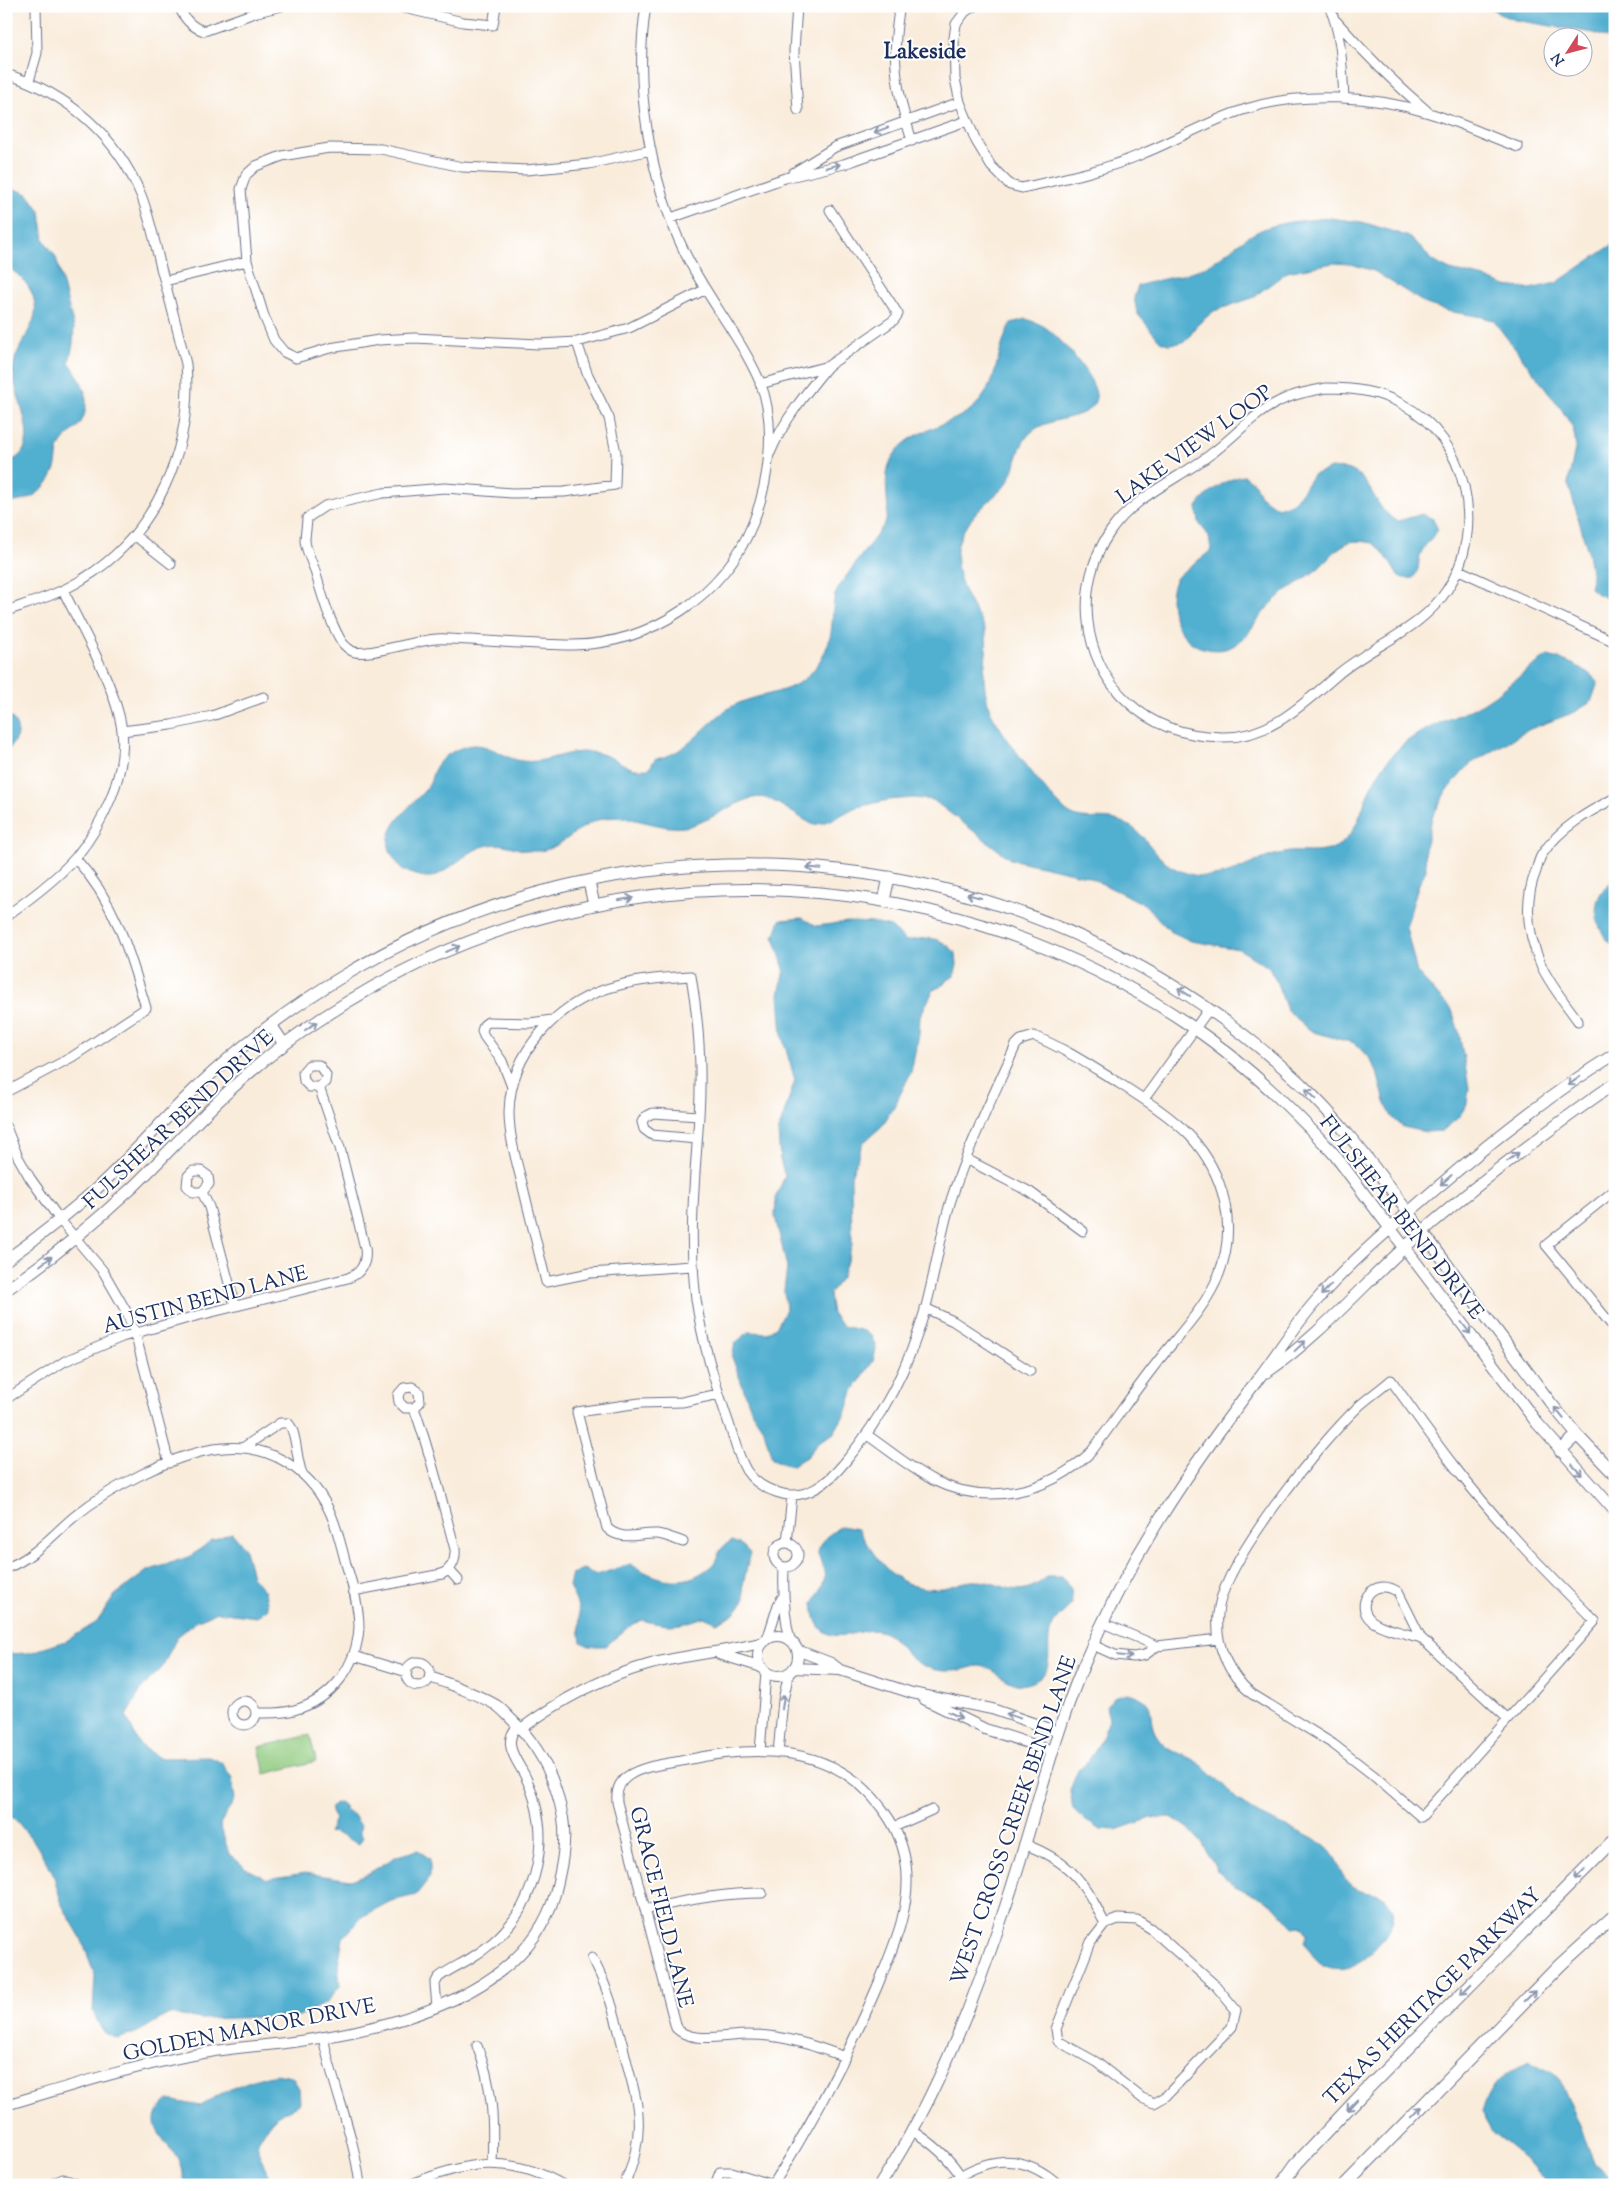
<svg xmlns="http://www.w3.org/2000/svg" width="1621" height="2191" font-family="'Sorts Mill Goudy',serif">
<rect width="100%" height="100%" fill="#fff"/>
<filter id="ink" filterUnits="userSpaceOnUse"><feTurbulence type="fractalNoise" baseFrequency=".02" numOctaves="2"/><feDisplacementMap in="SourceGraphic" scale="10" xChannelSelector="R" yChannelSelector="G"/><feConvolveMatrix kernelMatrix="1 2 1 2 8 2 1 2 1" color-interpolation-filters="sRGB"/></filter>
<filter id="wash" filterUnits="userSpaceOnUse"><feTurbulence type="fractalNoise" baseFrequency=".0096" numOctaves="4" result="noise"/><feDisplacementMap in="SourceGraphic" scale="20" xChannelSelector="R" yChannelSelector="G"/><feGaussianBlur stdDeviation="1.12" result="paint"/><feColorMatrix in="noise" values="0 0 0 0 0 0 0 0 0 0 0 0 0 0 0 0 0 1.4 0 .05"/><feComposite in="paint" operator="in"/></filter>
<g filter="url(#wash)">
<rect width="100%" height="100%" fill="#f9ecdb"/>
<!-- green -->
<path fill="#8fca7e" stroke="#557c6e" d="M310,1735L316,1761L265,1774L259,1747Z"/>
<!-- water -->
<path fill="#51afd0" stroke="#366f97" d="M1489,6H1615V43L1605,37L1594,33L1515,20L1499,14Z
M6,186L28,194L40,211L44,240L56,257L74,328L73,344L69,362C77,374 87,388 86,404C85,429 70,429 60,445C56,452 58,463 54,471C46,491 27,504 6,502V464C10,461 16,459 19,456C39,438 14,395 13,372C13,347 39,326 35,304C32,286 21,276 6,266Z
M1329,218L1362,222L1407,236L1422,248L1431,260L1450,270L1485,278L1506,286L1530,289L1556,283L1615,243V602L1596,593L1590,588L1592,579L1588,552L1568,483L1576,444L1573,428L1560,407L1493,320L1482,317L1447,311L1426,304L1374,271L1351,264L1333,263L1287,272L1252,298L1214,311L1196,326L1188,339L1180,343L1168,344L1160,341L1137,313L1134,297L1138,286C1157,279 1176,278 1194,271C1217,264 1233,245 1253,234C1276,221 1303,221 1329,218Z
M1026,319C1031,321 1038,323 1043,326C1058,334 1099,381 1096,398C1091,424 1043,413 1026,438C1017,450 1017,465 1010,478C1006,487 997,493 990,500C967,521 950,541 959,574C961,583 965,594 970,602C975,613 985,623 986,635C988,651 984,662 984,677C984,686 987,699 989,707C994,725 1054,805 1070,814C1087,824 1105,812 1128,825C1146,834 1154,857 1172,867C1222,893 1244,858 1289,852C1303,851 1317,854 1331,849C1357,839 1360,811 1370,789C1377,774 1387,761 1398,749C1421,726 1456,719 1483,703C1506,689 1525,670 1548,656C1567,661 1585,667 1598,682L1591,702L1575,712L1530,729L1470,764L1446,791L1432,818L1425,847L1426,870L1418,886L1406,927L1417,973L1452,1010L1459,1032L1469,1088L1467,1104L1459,1117L1442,1131L1426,1132L1403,1127L1392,1117L1385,1102L1377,1072L1370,1059L1354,1043L1313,1032L1302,1024L1287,1010L1275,978L1268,967L1239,949L1191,941L1170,931L1144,904L1086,876L1010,859L933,800L913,798L888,800L854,808L832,820L814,825C801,819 776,800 765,798C745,792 710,824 684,827C656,830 628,812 601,819C578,825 560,851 537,851C513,852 505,838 479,848C463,855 451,869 435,876C427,879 415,875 408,872C401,870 398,864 394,858C374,830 415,805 429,785C432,780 432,772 436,767C442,756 460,746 473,745C491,744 505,759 522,761C543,764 560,753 581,752C603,751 611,758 629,767C634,770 643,769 649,769L655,759C685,755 702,728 725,711C750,692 784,698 808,676C818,666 829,648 831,633C833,621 832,607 835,595C839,584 867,548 876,536C879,531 885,525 886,520C891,502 881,481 891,460C907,429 944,429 970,410C999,388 995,352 1011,323Z
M1331,468C1337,469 1345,468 1350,470C1374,480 1373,510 1398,521L1422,514L1433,519L1438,530C1433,537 1426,543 1422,551C1416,562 1422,567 1413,578C1396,580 1397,573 1389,561C1385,554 1378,548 1373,543C1366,542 1356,540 1350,542C1338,546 1330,557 1321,566C1306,580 1284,589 1270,605C1249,627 1241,658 1203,648C1177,642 1163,601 1176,579C1181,571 1202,559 1211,550L1209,536L1199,523L1197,507C1206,493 1228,477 1245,476L1255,484L1260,496L1278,508L1291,503L1298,497L1313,475Z
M6,712C23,727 19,737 6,753Z
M1615,880V947C1593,931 1587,895 1615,880Z
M802,918L816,926L848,922L873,923L891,927L906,941C929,937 938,935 956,953L957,965L954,976L933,991L920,1016L919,1034L911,1072L896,1103L882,1126L863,1143L851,1176L852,1245L842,1277L829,1294L832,1314L843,1326L864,1331L872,1337L876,1349L873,1361L853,1391L848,1408L834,1433L820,1441L806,1457L791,1466L772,1459L764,1430L752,1412L732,1357L735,1343L749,1332L767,1333L777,1326L786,1309L784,1290L787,1268L775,1216L776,1196L785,1176L780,1160L778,1132L795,1080L782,1036L779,995L784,969L774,937L780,920Z
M841,1526L858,1529C877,1561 898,1593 942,1588C952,1587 961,1582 971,1581C1003,1579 1015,1604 1047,1577H1062L1071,1589L1072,1604C1066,1611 1055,1619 1052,1627C1043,1646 1058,1669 1035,1681C1010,1694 999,1667 979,1666C973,1666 967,1669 961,1670C945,1673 927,1670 914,1660C902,1652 895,1634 879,1631C862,1627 844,1641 827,1633C815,1627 814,1615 813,1603C827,1580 828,1577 817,1552L826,1537Z
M232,1533L244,1547L252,1576L265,1592L268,1608L257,1617L217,1612L198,1620L177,1637L162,1668L142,1688L126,1716L139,1744L159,1758L210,1757L222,1763L232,1778L235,1799L220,1824L229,1854L246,1868L267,1879L305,1873L351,1880L369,1873L397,1856L418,1850L430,1859V1877L416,1895L391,1901L363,1916L343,1938L338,1965L340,1986L326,2003L299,2016L202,2019L169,2014L138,2032L118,2039L103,2032L93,2012L95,1975L81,1938L62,1905L53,1873L35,1843L15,1819L6,1814V1654L29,1653L66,1641L97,1622L115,1595L147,1571L191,1556L212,1540Z
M731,1541L742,1545L750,1553L743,1585L744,1600L734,1614L717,1623L704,1617C675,1627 671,1627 641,1620L627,1628L606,1646H589L581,1642C579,1632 580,1623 579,1613C578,1603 573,1595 569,1586L572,1574L583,1569L597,1575L630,1564C656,1579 682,1590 710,1567C720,1559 715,1550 731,1541Z
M1128,1693C1162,1702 1144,1716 1157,1736C1167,1752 1183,1753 1197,1762C1214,1773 1225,1788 1239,1801C1264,1823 1299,1827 1326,1847C1339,1857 1339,1878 1353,1887C1367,1897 1382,1888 1392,1907C1400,1925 1371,1956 1356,1964C1347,1970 1333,1970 1323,1965C1314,1959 1309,1950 1304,1942L1307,1935L1302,1926L1294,1927L1274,1905L1235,1886L1217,1871L1201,1842L1187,1827L1171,1817L1151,1818L1116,1830L1100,1829L1086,1821L1073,1809L1070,1790L1078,1770L1089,1760L1101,1740L1109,1719L1106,1707L1114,1697Z
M339,1802L343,1805L347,1812L353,1814L361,1826L359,1832L363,1837L359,1844L333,1832L328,1833L335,1819C330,1812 327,1804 339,1802Z
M1529,2061L1552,2072L1560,2080L1596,2165L1602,2168L1615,2185H1548L1525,2158L1494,2133L1482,2112C1492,2084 1503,2074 1529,2061Z
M276,2074L292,2077L299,2088L300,2102C291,2110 288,2110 279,2115C269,2121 262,2135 256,2145L264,2166L273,2185H186C184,2178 182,2169 179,2162C168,2139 138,2125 168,2100L201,2106C222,2091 250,2079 276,2074Z"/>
</g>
<g filter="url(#ink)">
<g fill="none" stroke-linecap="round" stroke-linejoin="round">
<!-- minor casing -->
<g stroke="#69718a" stroke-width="11">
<path id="minor" d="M179,6C184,19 191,27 204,31L257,12L282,6
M396,6L463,22L493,25L496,6
M797,6L794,51L798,110
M900,6C890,55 897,94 912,141
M974,6L965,12L956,24L954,38L955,79L960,102L976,141L991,166L1010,185L1022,188C1062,179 1103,171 1142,154C1177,140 1210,120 1246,109C1300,91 1376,96 1429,113C1459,122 1488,136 1518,147
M1329,6C1342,34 1342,67 1344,98
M1336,21C1365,54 1394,83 1427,111
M6,74C67,93 116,135 141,195C150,218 155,243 161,268C170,300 178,332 186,364C193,448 157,534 83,579C60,594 32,602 6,611
M29,81L37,53L36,6
M651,150L589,164L526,170L462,167L381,149L329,148L282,156L256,166L246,175L241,189L247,261L264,316L274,340L284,352L296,358L330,348L379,340L414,338L539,344L577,342L629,328L704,290
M793,173L835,147L960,102
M671,218L785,178L844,164L966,121
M165,281L247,261
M577,342L587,373L609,418L616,453L615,485L564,492L512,493L445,488L383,493L325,506L307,518C307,525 305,534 305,541C306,550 311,560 314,568C321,591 328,618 340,639C342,643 347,648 352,651C364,658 417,640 436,639C447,638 459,640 470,640C504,642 539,645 573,645C651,644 724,595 753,523C769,482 777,424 760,382C740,336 707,298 685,253C650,181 633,85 646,6
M760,384L828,366L894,320L898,314L830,210
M1326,388C1353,388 1378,391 1402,404C1468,438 1487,530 1447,590C1420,631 1372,645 1337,675C1303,704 1269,739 1221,737C1187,736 1153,726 1128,702C1081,660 1074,584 1110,532C1134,496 1177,480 1211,454C1233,438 1253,414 1278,402C1293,394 1310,391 1326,388Z
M770,453C784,420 805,394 828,366
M134,535L171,564
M1459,570L1615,642
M122,731L171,725L212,716L264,697
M6,916C30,899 57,879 76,857C103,824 127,774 122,731C117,689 82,629 63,590
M1578,1021C1566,1004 1551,986 1542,967C1528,936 1523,903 1536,871C1538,865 1539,858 1543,853C1560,828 1588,812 1615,798
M512,1087L502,1061L484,1036L482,1031L484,1025L488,1022L530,1023L552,1020
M6,1092L72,1057L146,1008C129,951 116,903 75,858
M1144,1099L1209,1009
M6,1127L18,1157L30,1178L60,1220L103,1271L126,1311L135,1333L169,1463
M697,1139L652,1135L644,1129L642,1122L645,1117L653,1113L699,1116
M966,1159L1030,1192L1083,1231
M1615,1190L1546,1245L1615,1329
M202,1192L209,1184L208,1176L201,1171H193L188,1176L187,1186L193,1192H202L209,1207L235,1306
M692,1266L590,1273L546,1282C538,1249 530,1216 522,1183C516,1160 509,1136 509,1112C510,1051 559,1001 616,986C641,979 666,978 691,976C699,1022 702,1069 699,1116C695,1178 688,1237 696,1299C702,1342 715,1383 729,1424C734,1439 738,1456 746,1470C753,1481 764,1488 776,1492C805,1503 828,1483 845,1462C883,1417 909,1367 925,1310C935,1274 940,1236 951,1200C968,1147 993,1096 1016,1045L1021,1040L1034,1036C1062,1047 1089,1065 1114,1080C1139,1096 1170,1115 1190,1136C1224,1173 1238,1226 1219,1274C1207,1306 1180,1333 1159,1360C1135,1390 1114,1422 1091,1452C1049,1493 987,1507 933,1480C910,1468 889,1450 867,1435
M925,1308L953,1321L1030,1371
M1391,1380C1412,1409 1432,1438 1454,1466C1497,1522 1546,1572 1595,1621L1421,1817L1373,1775L1333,1744L1252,1694C1228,1674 1215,1646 1218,1614C1221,1564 1321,1442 1359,1406C1369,1397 1381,1389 1391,1380Z
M6,1399L65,1361L122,1337L192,1317L348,1278C362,1273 367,1262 365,1248L340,1148L319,1087L325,1082L326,1075L319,1065H309L303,1072L304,1081L310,1087H319
M244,1447L280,1423H288C297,1431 296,1460 302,1473
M683,1542C674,1539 666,1535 657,1534C639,1533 621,1542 607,1528L577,1412L640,1403L682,1402L719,1394
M787,1543L792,1496
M774 1555a12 12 0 1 1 24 0a12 12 0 1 1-24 0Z
M784,1567C783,1592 784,1615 790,1640
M6,1568C34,1558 53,1534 75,1516C109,1488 171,1456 214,1449C263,1441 307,1465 329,1510C337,1526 341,1546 346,1564C352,1583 359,1606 359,1627C357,1666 332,1700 294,1710C281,1714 269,1713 256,1713
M449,1570L458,1580
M353,1591L442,1574C452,1569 456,1561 455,1549C442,1502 431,1454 414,1408H405L399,1402L398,1395L404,1388L412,1387L419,1392L420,1402L414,1408
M1103,1623L1157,1646
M1421,1638C1406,1633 1385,1630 1372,1621C1352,1605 1374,1575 1398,1592L1421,1638L1508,1719
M767,1640L778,1605L782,1598
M1093,1645L1115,1655L1134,1657L1145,1655L1157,1646L1219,1639
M354,1656L407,1672
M406 1674a12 12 0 1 1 24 0a12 12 0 1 1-24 0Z
M232 1713a12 12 0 1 1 24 0a12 12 0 1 1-24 0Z
M760,1752L766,1672
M778,1753L783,1700L789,1673
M894,1827L932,1810
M1024,1844C1071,1862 1083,1880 1105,1924
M645,1910C684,1900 721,1893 762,1893
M1118,1919L1137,1920L1150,1928L1216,1986L1236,2010L1232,2027L1166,2096L1154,2103L1142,2098L1096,2062L1058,2041L1056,2029L1091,1942L1105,1924Z
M592,1958C610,1990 617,2024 626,2059C630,2077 637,2096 638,2115C640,2138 634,2164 624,2185
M437,2006L435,1984L438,1978C447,1970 460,1965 471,1958C491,1946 510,1928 522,1907C535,1882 543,1851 539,1822C537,1807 533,1792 526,1778C518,1761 501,1744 517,1727L521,1729
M323,2037C333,2087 354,2134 360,2185
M477,2046C493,2084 494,2123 492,2164
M913,2131C932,2143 948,2156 960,2175
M6,2180L8,2185
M49,2185L63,2179L80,2185
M409,2185C464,2162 508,2153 563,2185
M715,2185L720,2172H732L773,2185
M773,2185C813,2121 848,2056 877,1987C893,1948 912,1907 906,1864C903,1843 893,1822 880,1806C833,1744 756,1745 686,1760C668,1764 644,1765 628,1776C619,1782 616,1791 617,1802L676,2028C692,2045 728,2034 751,2035C784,2035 815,2046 845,2057
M946,2185C985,2157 1021,2150 1059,2185"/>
</g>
<!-- tertiary casing -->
<g stroke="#69718a" stroke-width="12">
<path id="tertiary" d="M758 1656a20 20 0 1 1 40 0a20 20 0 1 1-40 0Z
M797,1650L831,1663L840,1670L912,1693L992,1709L1059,1732
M719,1654L762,1667
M794,1668L840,1670
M924,1699L985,1729L1053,1751
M521,1729C561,1699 603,1677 651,1664C688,1654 727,1652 764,1642
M6,2105C70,2086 133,2066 198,2054C231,2047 266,2046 300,2041C392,2028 526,1995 555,1894C561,1870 567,1843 563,1818C556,1780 541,1747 512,1720C507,1715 502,1709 496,1705C475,1693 452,1685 430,1677"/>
</g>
<!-- secondary casing -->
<g stroke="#69718a" stroke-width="13">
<path id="secondary" d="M589,882L594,905
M884,901L889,877
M271,1025L284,1044
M6,1260C37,1238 67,1215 95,1190C130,1158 161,1122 195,1089C240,1046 291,1007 345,975C650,793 1042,842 1299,1082C1348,1128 1385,1182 1425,1235C1467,1291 1508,1346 1550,1402L1577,1435L1615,1475
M6,1290C51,1259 92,1225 132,1188C165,1156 196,1121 230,1090C260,1062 292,1037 327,1015C591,842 932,850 1191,1026C1244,1062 1291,1107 1334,1154L1537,1423L1615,1511
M1267,1372C1318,1337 1359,1289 1405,1247C1471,1188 1542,1134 1615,1083
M1560,1451L1577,1435
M880,2185C891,2167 902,2150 912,2131C949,2065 979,1985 1003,1914C1031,1833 1049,1748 1082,1669C1127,1560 1187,1472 1258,1379C1278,1353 1294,1326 1316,1301C1351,1261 1392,1227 1432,1192C1490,1142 1550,1094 1615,1054"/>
</g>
<!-- primary casing -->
<g stroke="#69718a" stroke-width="14">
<path id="primary" d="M1281,2185L1296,2164L1362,2094L1615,1839
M1345,2185L1560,1965L1615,1915"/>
</g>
<!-- minor -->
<use href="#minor" stroke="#fff" stroke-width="9"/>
<!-- tertiary -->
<use href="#tertiary" stroke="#fff" stroke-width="10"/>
<!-- secondary -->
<use href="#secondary" stroke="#fff" stroke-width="11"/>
<!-- primary -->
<use href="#primary" stroke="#fff" stroke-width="12"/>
</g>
<!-- one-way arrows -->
<defs><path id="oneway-shaft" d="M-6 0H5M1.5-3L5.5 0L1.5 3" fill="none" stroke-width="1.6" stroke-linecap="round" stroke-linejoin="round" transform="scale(1.25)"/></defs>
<g stroke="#8d97ae">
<use href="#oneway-shaft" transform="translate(881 130) rotate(160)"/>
<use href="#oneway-shaft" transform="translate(833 166) rotate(-13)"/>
<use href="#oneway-shaft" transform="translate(814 868) rotate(-175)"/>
<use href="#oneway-shaft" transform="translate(974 896) rotate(-165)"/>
<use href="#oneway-shaft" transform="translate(626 899) rotate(-10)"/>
<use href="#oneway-shaft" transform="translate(453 949) rotate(-23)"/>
<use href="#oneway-shaft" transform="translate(1184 992) rotate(-146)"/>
<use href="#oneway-shaft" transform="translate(311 1026) rotate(-35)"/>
<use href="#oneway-shaft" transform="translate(1574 1081) rotate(145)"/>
<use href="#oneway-shaft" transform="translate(1311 1094) rotate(-135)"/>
<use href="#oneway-shaft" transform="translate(1513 1157) rotate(-37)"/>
<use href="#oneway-shaft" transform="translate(1446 1180) rotate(139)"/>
<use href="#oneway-shaft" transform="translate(46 1261) rotate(-37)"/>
<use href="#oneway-shaft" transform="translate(1326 1290) rotate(133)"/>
<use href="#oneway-shaft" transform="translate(1466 1328) rotate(53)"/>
<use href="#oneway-shaft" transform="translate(1300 1346) rotate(-43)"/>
<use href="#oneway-shaft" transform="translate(1559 1413) rotate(-129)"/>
<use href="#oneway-shaft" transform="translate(1577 1470) rotate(48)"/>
<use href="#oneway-shaft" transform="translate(1125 1656) rotate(6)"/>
<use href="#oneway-shaft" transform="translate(783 1702) rotate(-82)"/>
<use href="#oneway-shaft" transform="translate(955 1715) rotate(26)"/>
<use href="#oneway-shaft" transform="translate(1013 1716) rotate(-161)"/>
<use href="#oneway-shaft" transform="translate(1580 1874) rotate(134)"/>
<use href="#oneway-shaft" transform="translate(1466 1989) rotate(135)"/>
<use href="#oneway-shaft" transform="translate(1530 1996) rotate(-45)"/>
<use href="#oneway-shaft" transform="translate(1352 2105) rotate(133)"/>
<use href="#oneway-shaft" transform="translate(1416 2112) rotate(-46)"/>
</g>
</g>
<g text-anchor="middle" stroke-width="4" stroke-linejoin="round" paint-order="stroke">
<!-- street labels -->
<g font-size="21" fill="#1b2f5e" stroke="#fff">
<text transform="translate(1194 444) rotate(-36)" y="7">LAKE VIEW LOOP</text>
<text transform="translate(178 1119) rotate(-43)" y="7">FULSHEAR BEND DRIVE</text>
<text transform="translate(1402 1217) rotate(52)" y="7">FULSHEAR BEND DRIVE</text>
<text transform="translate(205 1299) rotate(-15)" y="7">AUSTIN BEND LANE</text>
<text transform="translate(1013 1820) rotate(-71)" y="7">WEST CROSS CREEK BEND LANE</text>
<text transform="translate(662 1907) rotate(76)" y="7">GRACE FIELD LANE</text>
<text transform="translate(1432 1996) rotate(-45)" y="7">TEXAS HERITAGE PARKWAY</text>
<text transform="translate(249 2029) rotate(-11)" y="7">GOLDEN MANOR DRIVE</text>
</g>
<!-- neighbourhood labels -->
<g font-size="22" font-weight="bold" fill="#1b2f5e" stroke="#fff">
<text x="925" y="58">Lakeside</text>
</g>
</g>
<!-- margin -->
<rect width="1621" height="2191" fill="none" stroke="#fff" stroke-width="25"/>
<!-- north arrow -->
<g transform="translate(1568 52) rotate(234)"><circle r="24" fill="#ffffff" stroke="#a4acbf"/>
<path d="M0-4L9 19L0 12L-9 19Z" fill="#d1495b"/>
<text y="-8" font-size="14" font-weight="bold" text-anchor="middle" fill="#1b2f5e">N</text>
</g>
</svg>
